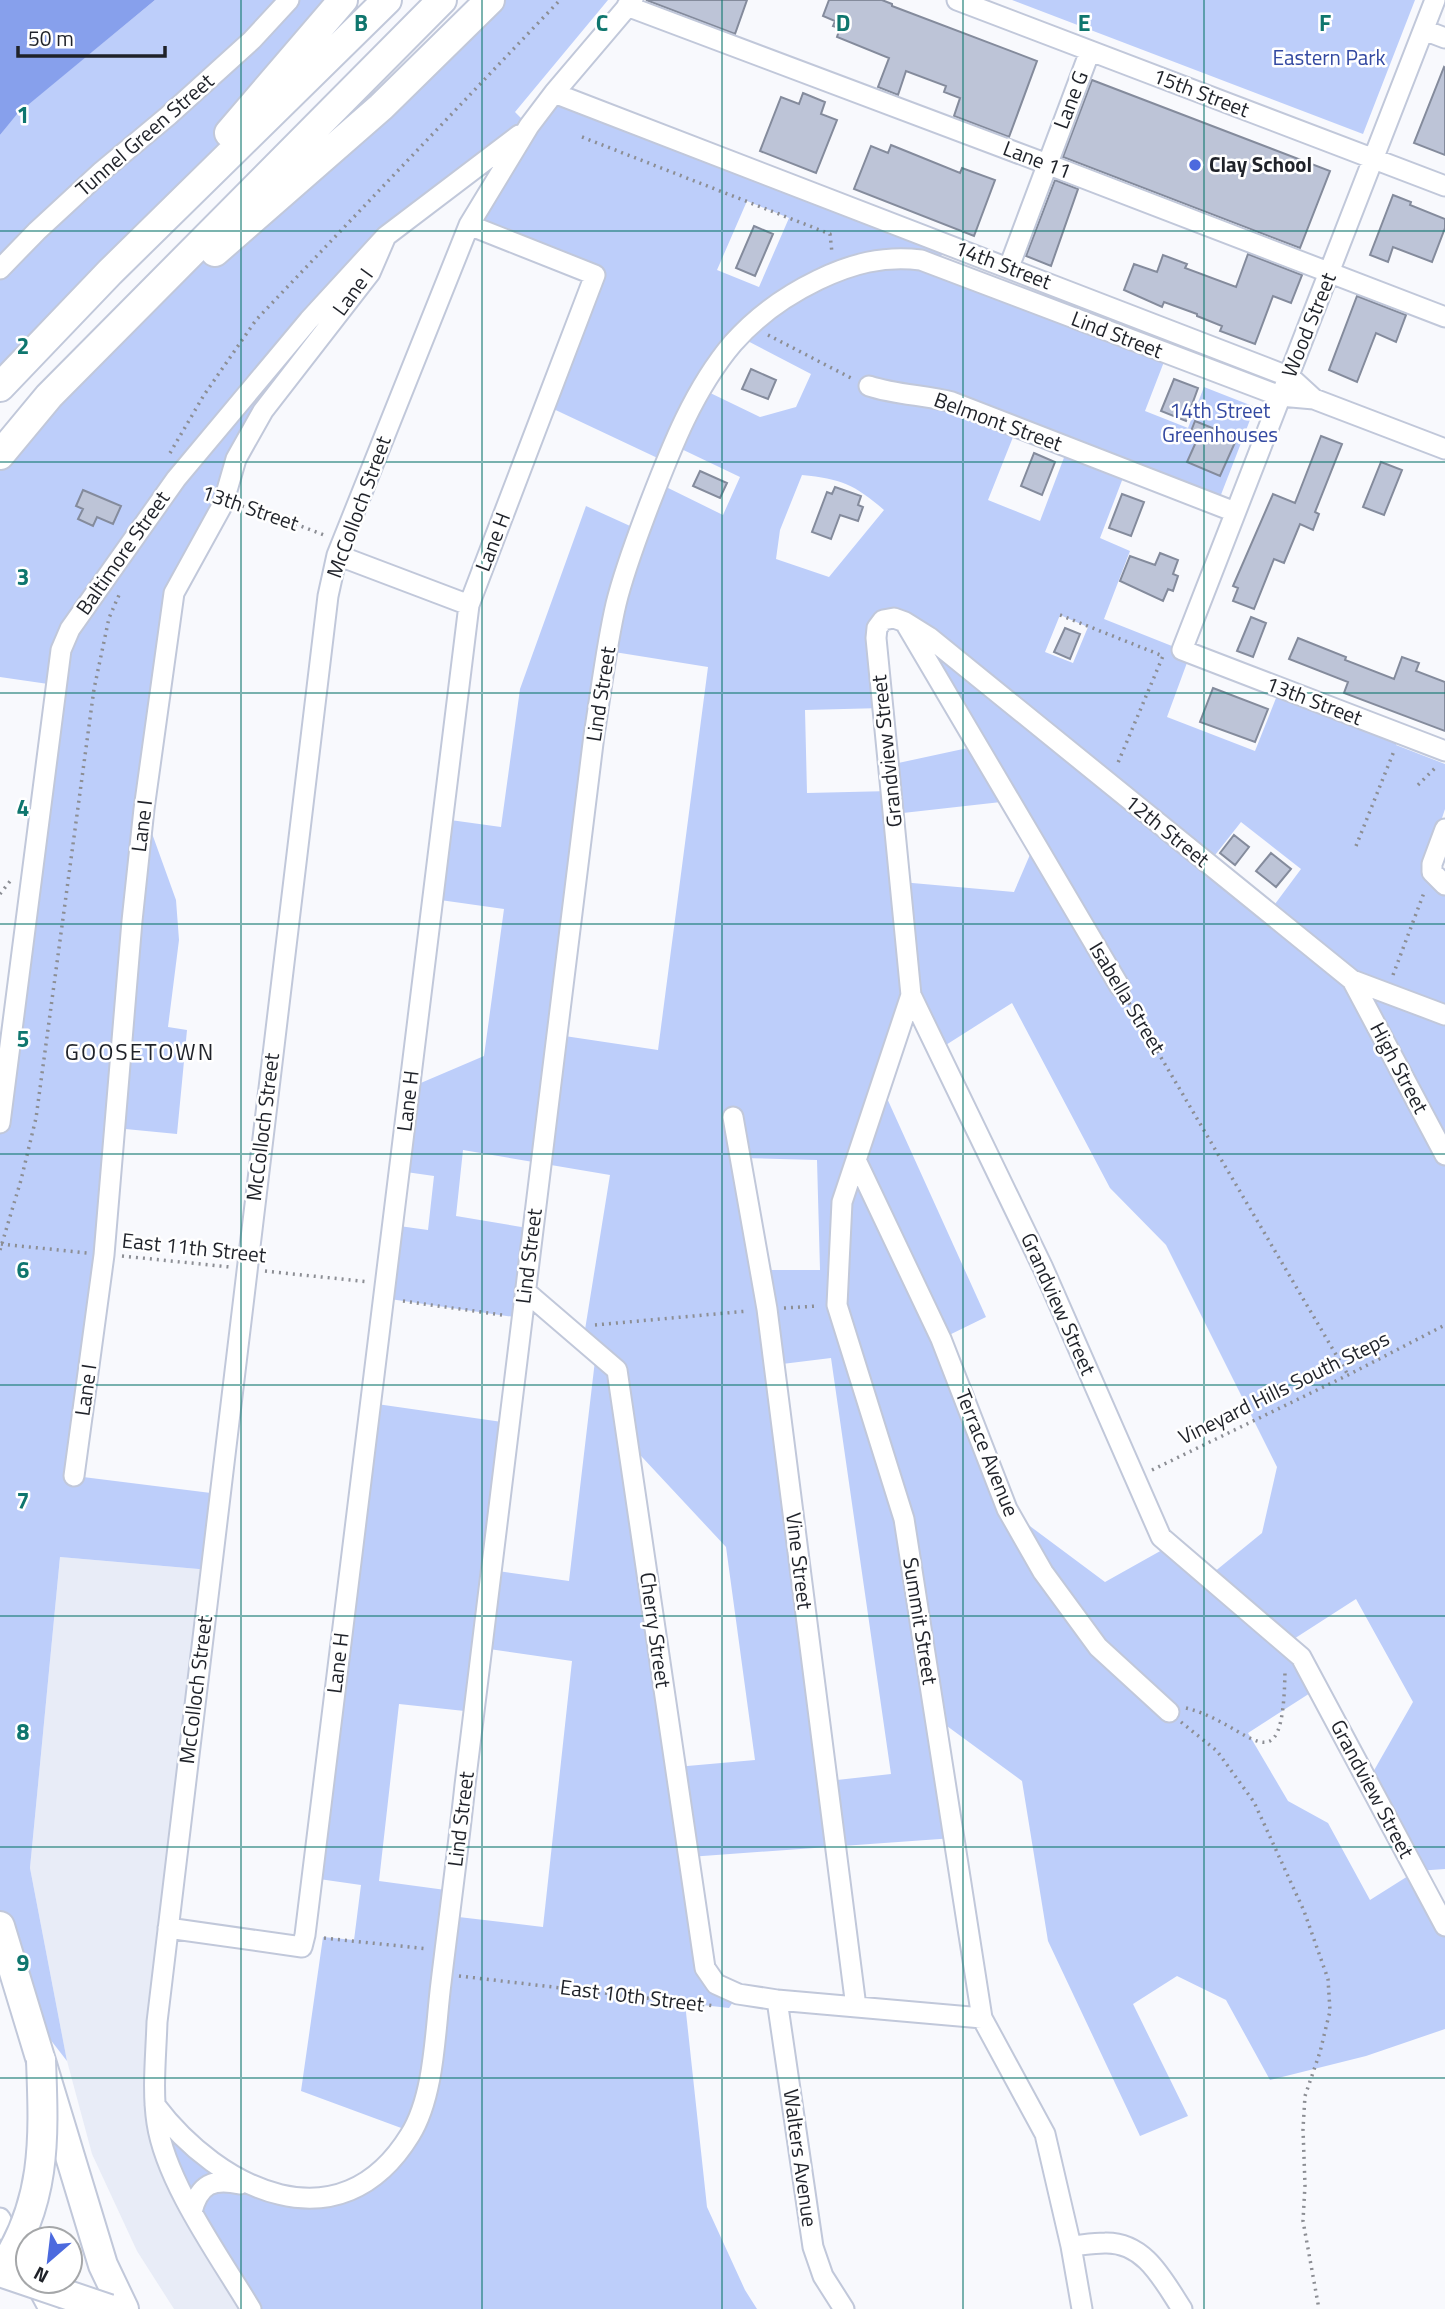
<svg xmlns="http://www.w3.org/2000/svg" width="1445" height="2309" font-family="'Titillium Web',sans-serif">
<rect width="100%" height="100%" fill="#f8f9fd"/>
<!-- built -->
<path fill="#e8ecf7" d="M60,1557L210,1570L155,2105L252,2309H174L137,2251L92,2154L67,2061L30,1868Z"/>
<!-- green -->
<path fill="#bdcefa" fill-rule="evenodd" d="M155,0H343L110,272L0,392V135L16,114Z
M490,0H608L515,112L529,126L554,93L947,243L937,266L1167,354L1145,411L1188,428L1204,387L1255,407L1217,505L1126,470L1100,538L1130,551L1104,619L1182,650L1188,660L1167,717L1255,751L1280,688L1400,734L1396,745L1445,764V809L1442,818L1445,820V829L1432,864L1445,885V1869L1417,1871L1445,1926V2029L1366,2056L1270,2080L1226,2000L1177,1976L1133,2004L1188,2116L1140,2136L1048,1941L1022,1781L936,1718L954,1838L689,1857L705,1968L738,1994L729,2008L685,2003L707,2207L745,2290L757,2309H252L158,2127L241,2181L338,2195L412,2132L301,2091L323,1937L354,1940L361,1885L312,1878L370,1403L509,1423L491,1570L569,1581L596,1352L583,1342L610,1175L463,1150L456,1216L533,1229L521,1318L383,1298L392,1225L428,1230L434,1176L399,1171L409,1088L484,1056L504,909L433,899L443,819L501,827L520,689L586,506L639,530L658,483L723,515L740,477L673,445L666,462L545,405L595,275L469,225L497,177L476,167L386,236L263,411L174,593L145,814L176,900L179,940L168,1027L187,1030L177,1134L115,1128L75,1476L219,1494L210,1570L60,1557L30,1868L67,2061L25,2007L0,1926V1123L55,685L0,677V455L49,396L299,180ZM747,201L789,218L759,287L717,270ZM740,337L811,374L796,407L760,417L702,389ZM1017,427L1068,447L1040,521L988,500ZM802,475C841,479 854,484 884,510L829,577L776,559L780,530ZM1060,615L1088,627L1073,663L1045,652ZM883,620L904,622L977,746L889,765L891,791L807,793L805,710L883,708ZM608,651L708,667L658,1050L558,1035ZM1010,801L1035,843L1014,892L901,882L894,814ZM1241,822L1301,869L1269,912L1208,864ZM912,996L938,1050L1012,1003L1110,1188L1166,1245L1277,1467L1262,1533L1208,1577L1171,1545L1105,1582L1007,1509L941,1339L986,1317L881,1085ZM740,1158L817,1160L820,1270H760ZM831,1358L891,1774L828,1781L774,1365ZM628,1442L726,1547L755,1760L676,1767ZM1356,1599L1413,1702L1368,1781L1416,1871L1370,1900L1328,1823L1288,1801L1248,1733L1318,1688L1286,1644ZM482,1648L572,1661L543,1927L450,1916L453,1891L379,1881L399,1704L474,1712Z
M1012,0H1415L1363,134Z"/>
<!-- water -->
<path fill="#87a0ec" d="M0,0H155L17,114L0,135Z"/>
<!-- building -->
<path fill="#bdc4d7" stroke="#848b9c" stroke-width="2" d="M646,0H747L735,34Z
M829,0H882L892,4V6L1037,61L1009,137L954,116L960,98L944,92L946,86L906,71L898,95L878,87L889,58L837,37L840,28L833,26L835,21L823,16Z
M1444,67L1445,68V155L1414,143Z
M1092,80L1330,171L1300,248L1063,157Z
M803,93L825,102L821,114L837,120L816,173L760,151L781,97L799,104Z
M891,145L960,173L962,168L995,180L974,236L854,189L871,146L888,153Z
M1055,180L1078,189L1051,266L1026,256Z
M1393,195L1411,202L1410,205L1445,219V228L1432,262L1393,247L1388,262L1370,255Z
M754,226L773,234L755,276L736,268Z
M1248,254L1302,275L1291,303L1273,296L1255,344L1220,331L1222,326L1197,316V314L1164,302L1162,307L1124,290L1134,264L1157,272L1163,255L1187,264L1185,268L1236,287Z
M1357,296L1406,315L1396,342L1376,333L1357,382L1329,370Z
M751,369L776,380L768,399L742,389Z
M1174,379L1198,388L1186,421L1161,411Z
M1195,421L1237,438L1220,476L1187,462L1196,442L1188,439Z
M1321,436L1342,444L1315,512L1319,514L1313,530L1300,524L1284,563L1274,559L1254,609L1233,601L1238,588L1233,586L1273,494L1295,503Z
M1034,453L1055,462L1042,495L1021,486Z
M1381,462L1402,470L1384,515L1363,507Z
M700,471L727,483L720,498L693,486Z
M835,487L861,496L858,505L863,507L858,521L840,515L831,539L812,532L827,492L832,494Z
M83,490L121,506L113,524L97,517L93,526L78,519L83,509L76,506Z
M1122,494L1144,502L1131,536L1109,528Z
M1160,553L1178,560L1173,574L1178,576L1173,591L1168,589L1163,601L1120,581L1130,556L1155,565Z
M1251,617L1266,623L1253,657L1237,651Z
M1065,628L1080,634L1070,659L1054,652Z
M1298,638L1346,657L1345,660L1394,679L1402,657L1419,663L1416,671L1445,682V731L1344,693L1348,682L1289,659Z
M1213,688L1268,709L1255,742L1200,722Z
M1234,835L1249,847L1235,865L1220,853Z
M1271,853L1291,869L1276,887L1256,871Z"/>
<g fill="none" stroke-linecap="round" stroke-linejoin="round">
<!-- minor casing -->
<g stroke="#c1c8da" stroke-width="23">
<path id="minor" d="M957,0L1445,186
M1435,0C1352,217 1265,433 1182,650L1445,751
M627,6L1047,164L1445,317
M1424,30L1445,38
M554,93L1290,377L1314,399L1445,449
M1009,267L1090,51
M0,269L37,231L102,171L168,116L252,40L289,0
M869,386C896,395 925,395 952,402L1235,512
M337,555L469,605
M907,626L1120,987
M1445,829L1432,864V872L1445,885
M1352,980L1445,1155
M911,995L842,1202L837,1305L904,1519L982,2018L1045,2134L1071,2246L1082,2309
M1445,1015L1352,980L929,637L905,622L894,618L883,620L877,628L876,638L911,995L1043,1268L1161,1537L1301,1657L1445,1926
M733,1117L767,1309L856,2007
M0,1123L61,650L70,629L176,479L309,320L386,236L519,135
M856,1160L941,1339L1007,1509L1043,1572L1098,1647L1169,1712
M525,1291L617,1370L705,1968L716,1984L738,1994L777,2000L982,2018
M74,1476L104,1255L132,921L144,809L174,593L223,504L236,459L263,411L370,273L386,236
M168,1928L302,1947L305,1935L469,605L595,275L469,225
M777,2000L813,2247L823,2276L844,2309
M155,2105C219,2190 340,2249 410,2135C435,2095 435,2030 441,1983C449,1917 458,1851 465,1785C507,1435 551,1085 594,735C601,692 606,647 616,604C624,571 636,540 648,508C670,451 693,390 733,343C756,317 787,295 818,280C851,264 884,255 921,260L1280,396L1314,399
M192,2212C199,2184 213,2178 240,2184
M0,2218L28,2270
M1071,2246C1082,2245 1094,2243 1105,2243C1145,2242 1163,2280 1182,2309
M34,2281L49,2309
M251,2309C220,2257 166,2183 157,2123C152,2090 156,2055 157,2022L328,596L337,555L469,225L529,126L554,93L633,0"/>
</g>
<!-- highway casing -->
<g stroke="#c1c8da" stroke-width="32">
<path id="highway" d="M229,133L343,0
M215,252L381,107L490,0
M0,387L110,272L387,0
M0,455L49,396L442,0
M0,1926L103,2265L124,2309"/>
</g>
<!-- path -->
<path stroke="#8c8e94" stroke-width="3.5" stroke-dasharray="2 5" stroke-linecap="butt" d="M582,137L830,234L832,253
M768,335L851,378
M170,453L204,395L256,320L560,0
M242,506L275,516L324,535
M1060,615L1163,656L1117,765
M1418,785L1436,767
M1356,846L1394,751
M0,894L11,880
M1393,975L1425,890
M1129,1003L1348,1375
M1,1244L87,1253
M0,1250L21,1180L36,1118L94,689L109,618L119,595
M122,1256L230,1267
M265,1271L369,1282
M403,1301L502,1315
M784,1308L818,1306
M595,1325L748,1311
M1152,1470L1348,1375L1445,1325
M1186,1708C1251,1724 1283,1794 1285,1671
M1181,1722L1217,1751L1254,1802L1304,1911L1328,1979L1330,2011L1320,2052L1305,2096L1303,2129L1305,2185L1303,2221L1319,2309
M324,1938L428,1949
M459,1976L715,2006"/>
<!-- minor -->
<use href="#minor" stroke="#fff" stroke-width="19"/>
<!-- highway -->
<use href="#highway" stroke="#fff" stroke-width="28"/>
<!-- highway-bridge casing -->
<g stroke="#c1c8da" stroke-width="32" stroke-linecap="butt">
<path id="highway-bridge" d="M0,2272C47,2203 44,2139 41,2060
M0,2272L109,2309"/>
</g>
<!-- highway-bridge -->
<use href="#highway-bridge" stroke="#fff" stroke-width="28"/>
</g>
<!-- grid -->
<path fill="none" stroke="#0f766e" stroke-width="2" stroke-opacity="0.55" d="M241,0V2309M482,0V2309M722,0V2309M963,0V2309M1204,0V2309M0,231H1445M0,462H1445M0,693H1445M0,924H1445M0,1154H1445M0,1385H1445M0,1616H1445M0,1847H1445M0,2078H1445"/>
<!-- markers -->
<circle fill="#4c6ade" stroke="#fff" stroke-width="2.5" cx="1195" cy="165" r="7"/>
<g text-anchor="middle" stroke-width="5" stroke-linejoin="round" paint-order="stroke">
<!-- park labels -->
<g font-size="21" fill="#3349a1" stroke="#fff">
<text x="1329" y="65">Eastern Park</text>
<text x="1220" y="418">14th Street<tspan x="1220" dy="24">Greenhouses</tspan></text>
</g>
<!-- street labels -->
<g font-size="21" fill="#1f2229" stroke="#fff">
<text transform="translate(1201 93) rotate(21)" y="7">15th Street</text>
<text transform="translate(1071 100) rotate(-69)" y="7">Lane G</text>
<text transform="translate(145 135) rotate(-41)" y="7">Tunnel Green Street</text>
<text transform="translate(1037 160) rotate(21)" y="7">Lane 11</text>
<text transform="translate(1003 265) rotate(21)" y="7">14th Street</text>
<text transform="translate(353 292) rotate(-54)" y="7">Lane I</text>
<text transform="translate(1309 325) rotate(-68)" y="7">Wood Street</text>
<text transform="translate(1117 335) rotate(21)" y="7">Lind Street</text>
<text transform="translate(998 422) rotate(20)" y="7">Belmont Street</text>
<text transform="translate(359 507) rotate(-70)" y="7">McColloch Street</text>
<text transform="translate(250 508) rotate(19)" y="7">13th Street</text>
<text transform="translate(493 542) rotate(-69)" y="7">Lane H</text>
<text transform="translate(123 553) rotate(-55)" y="7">Baltimore Street</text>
<text transform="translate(601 694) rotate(-81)" y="7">Lind Street</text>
<text transform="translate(1314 701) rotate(21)" y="7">13th Street</text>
<text transform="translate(887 751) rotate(-96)" y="7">Grandview Street</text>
<text transform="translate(142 826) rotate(-83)" y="7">Lane I</text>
<text transform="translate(1167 831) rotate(39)" y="7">12th Street</text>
<text transform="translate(1127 998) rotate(59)" y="7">Isabella Street</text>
<text transform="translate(1399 1068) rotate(62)" y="7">High Street</text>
<text transform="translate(408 1101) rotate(-83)" y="7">Lane H</text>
<text transform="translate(263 1127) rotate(-83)" y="7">McColloch Street</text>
<text transform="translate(194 1248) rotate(6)" y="7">East 11th Street</text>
<text transform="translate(529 1256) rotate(-83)" y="7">Lind Street</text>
<text transform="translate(1058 1304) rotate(66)" y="7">Grandview Street</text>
<text transform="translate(1284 1388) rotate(-26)" y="7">Vineyard Hills South Steps</text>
<text transform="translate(86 1390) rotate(-82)" y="7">Lane I</text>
<text transform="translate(987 1453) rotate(68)" y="7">Terrace Avenue</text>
<text transform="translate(799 1561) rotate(83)" y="7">Vine Street</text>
<text transform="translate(920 1621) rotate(81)" y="7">Summit Street</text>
<text transform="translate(655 1630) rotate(82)" y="7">Cherry Street</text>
<text transform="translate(338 1663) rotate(-83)" y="7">Lane H</text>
<text transform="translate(196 1690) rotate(-83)" y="7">McColloch Street</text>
<text transform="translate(1372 1789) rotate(62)" y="7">Grandview Street</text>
<text transform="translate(461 1819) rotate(-83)" y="7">Lind Street</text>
<text transform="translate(632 1996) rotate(7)" y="7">East 10th Street</text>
<text transform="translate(800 2158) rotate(82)" y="7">Walters Avenue</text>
</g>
<!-- poi labels -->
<g font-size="21" font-weight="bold" fill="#1f2229" stroke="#fff" text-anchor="start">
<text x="1209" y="172">Clay School</text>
</g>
<!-- neighbourhood labels -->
<g font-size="23" letter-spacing="2" fill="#1f2229" stroke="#fff">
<text x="140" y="1060">GOOSETOWN</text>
</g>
</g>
<g font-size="23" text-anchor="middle" font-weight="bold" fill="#0f766e" stroke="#fff" stroke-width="5" stroke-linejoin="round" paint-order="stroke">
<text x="361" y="31">B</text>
<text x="602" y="31">C</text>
<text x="843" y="31">D</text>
<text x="1084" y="31">E</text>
<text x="1325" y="31">F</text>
<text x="23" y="123">1</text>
<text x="23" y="354">2</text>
<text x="23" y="585">3</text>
<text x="23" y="816">4</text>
<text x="23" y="1047">5</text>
<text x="23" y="1278">6</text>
<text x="23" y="1509">7</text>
<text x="23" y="1740">8</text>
<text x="23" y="1971">9</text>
</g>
<!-- north arrow -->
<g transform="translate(49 2260) rotate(208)"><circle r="33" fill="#ffffff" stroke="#a5a7a9" stroke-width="2"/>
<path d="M0-5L12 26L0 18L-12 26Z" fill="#4c6ade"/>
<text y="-10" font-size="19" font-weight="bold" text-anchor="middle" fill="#1f2229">N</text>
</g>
<!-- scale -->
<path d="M18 46v10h147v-10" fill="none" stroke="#1f2229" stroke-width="3.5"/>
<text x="28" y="46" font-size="21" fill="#1f2229" stroke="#ffffff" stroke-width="5" paint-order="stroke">50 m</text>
</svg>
